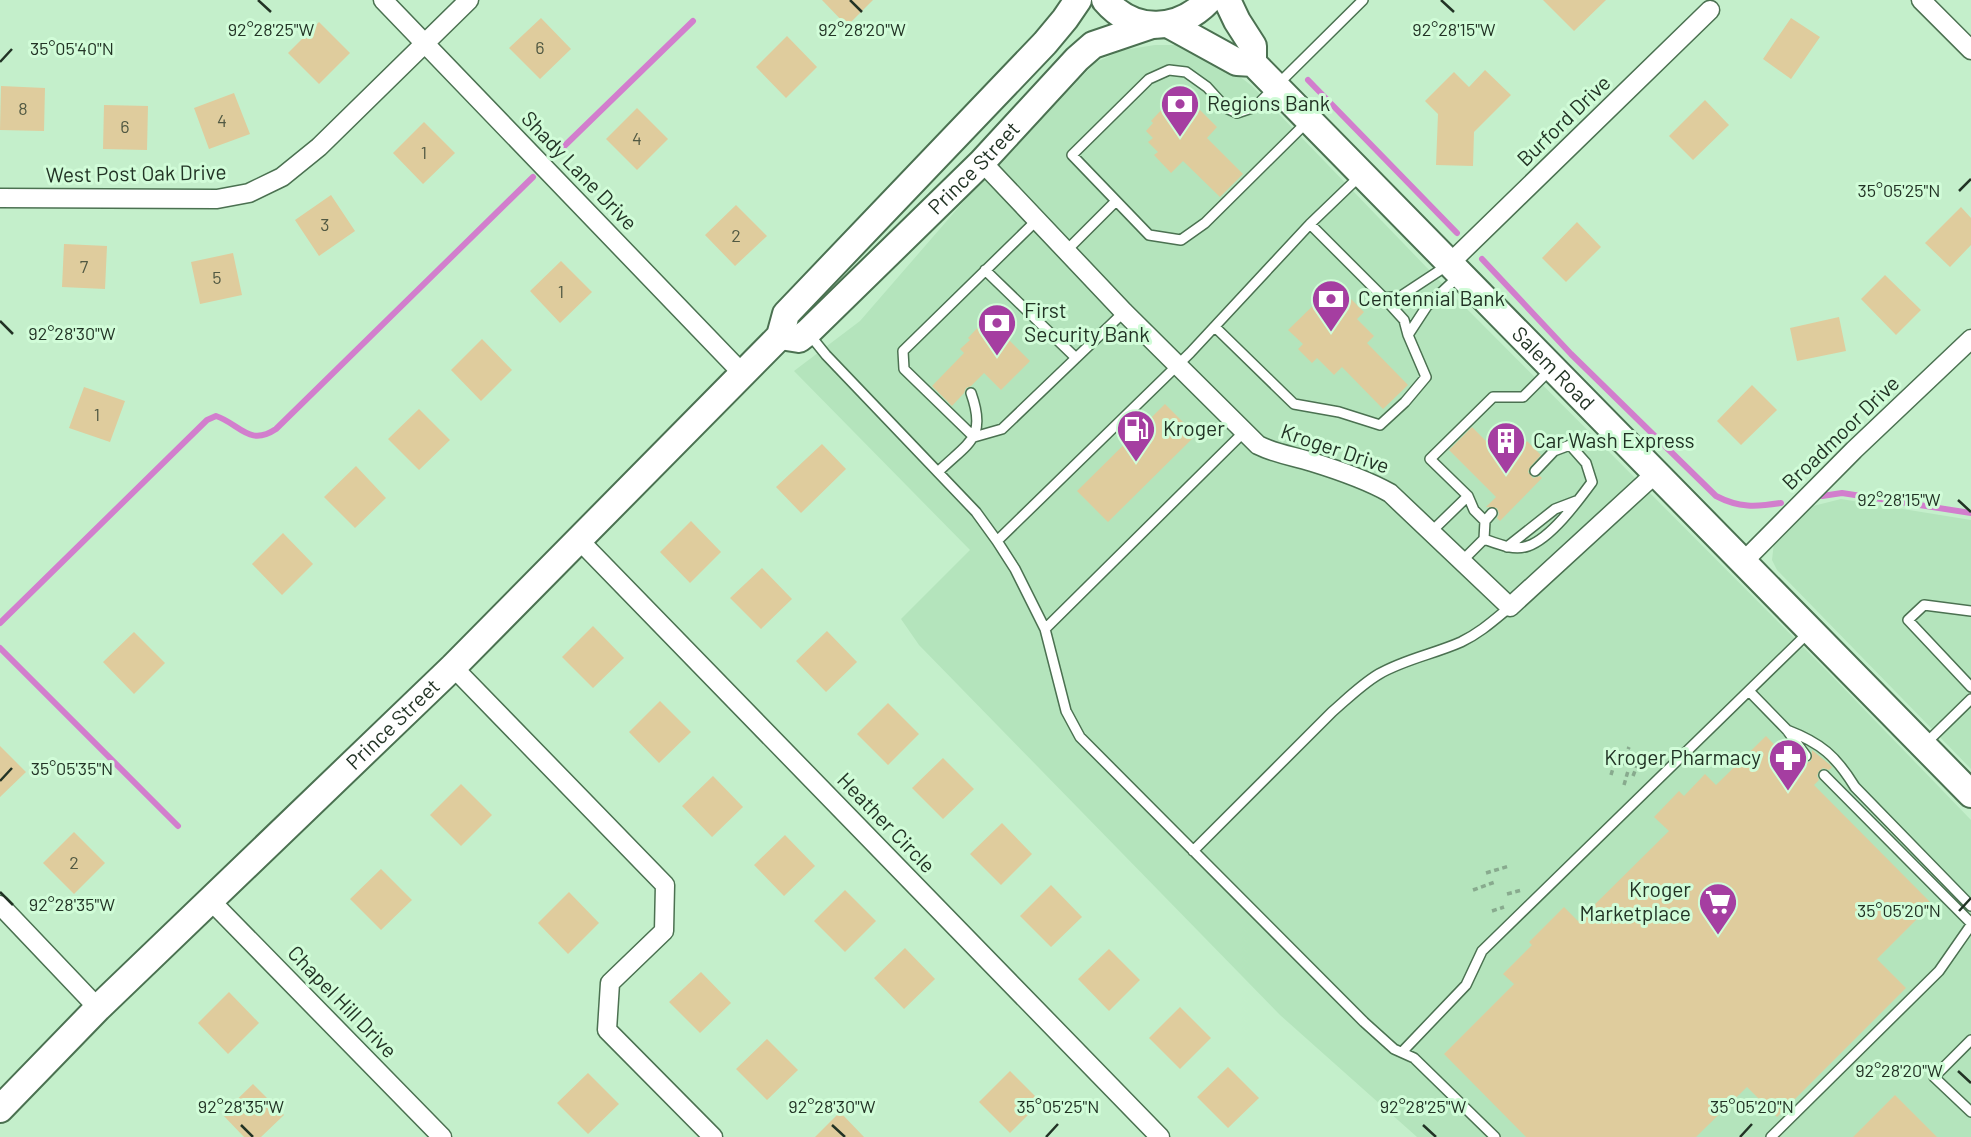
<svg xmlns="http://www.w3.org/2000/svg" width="1971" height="1137" font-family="Barlow,sans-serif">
<rect width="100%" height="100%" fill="#c4efcb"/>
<!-- built -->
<path fill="#b4e4bc" d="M1155,45H1183L1227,67L1252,86L1457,299L1829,673L1971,820V1137H1417L1280,1015L919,645L901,619L970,550L794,371L860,321L971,193L1096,62L1123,50Z
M1841,499L1971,520V769L1777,570L1772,560L1774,543L1809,507Z"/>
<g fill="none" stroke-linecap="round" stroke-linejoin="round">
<!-- stream -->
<path stroke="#d27ecd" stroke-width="6" d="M1308,80L1457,233
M553,157L693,21
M1482,259L1571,354L1716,496C1739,508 1756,507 1781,503
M1822,496L1842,493L1971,513
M0,623L207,420L216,416C240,424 249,447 276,429L533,177
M0,648L178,826"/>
</g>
<!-- building -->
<path fill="#dfcc9d" d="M822,0H873L847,26Z
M1543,0H1606L1574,31Z
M541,18L571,49L540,79L509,48Z
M1791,18L1820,37L1791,79L1763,59Z
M319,22L350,53L319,84L288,53Z
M787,36L817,67L786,98L756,67Z
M1485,70L1511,95L1474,132L1473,166L1436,165L1438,114L1425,101L1454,72L1469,87Z
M1,86L45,88L44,131L0,130Z
M234,93L250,134L209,149L194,108Z
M1705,100L1729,125L1693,160L1669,136Z
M1175,103L1182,109L1186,105L1196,114L1200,110L1217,127L1207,138L1243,174L1220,197L1183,161L1171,173L1154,155L1158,152L1148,142L1153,138L1146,131L1153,123L1151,121L1164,107L1167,110Z
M104,105L148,106L147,150L103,149Z
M637,108L668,139L637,170L606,139Z
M424,122L455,153L423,184L393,153Z
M331,195L355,231L319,256L295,220Z
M736,205L767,236L735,266L705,235Z
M1961,207L1971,218V245L1950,267L1925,243Z
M1577,222L1601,247L1566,282L1542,258Z
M64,244L107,246L105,289L62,287Z
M233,253L242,295L200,304L191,262Z
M561,261L592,292L560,323L530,291Z
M1885,275L1921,310L1896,335L1861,299Z
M1328,291L1343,306L1351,299L1364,312L1357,319L1374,336L1367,343L1408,385L1383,409L1342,367L1334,375L1317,358L1312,363L1298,349L1303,344L1288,330Z
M1839,317L1846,351L1797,361L1790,328Z
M990,321L1030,361L1001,390L984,373L971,386L966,388L964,393L952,406L932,386L964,353L960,349L970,340L968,338L981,324L984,327Z
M482,339L512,370L481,401L451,370Z
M1752,385L1777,410L1741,445L1717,421Z
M84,387L125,401L110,442L69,428Z
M1165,404L1196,435L1108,522L1077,491Z
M419,409L450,440L419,470L388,439Z
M1472,427L1495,450L1506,438L1518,450L1527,441L1541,455L1530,467L1528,472L1533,478L1540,476L1542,478L1500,521L1497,518L1499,514L1497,508L1486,507L1496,497L1449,450Z
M822,444L846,469L801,513L776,487Z
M356,466L386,498L355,528L324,497Z
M691,521L721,552L690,583L660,552Z
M283,533L313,564L282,595L252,564Z
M762,568L792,599L761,629L730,598Z
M593,626L624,658L593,688L562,657Z
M827,631L857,662L826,692L796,661Z
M134,632L165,663L134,694L103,662Z
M660,701L691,732L659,763L629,732Z
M888,703L919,734L888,765L857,734Z
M1766,736L1795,766L1801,761L1806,763L1811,761L1812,750L1829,764L1832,767L1829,770L1823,768L1819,771L1817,776L1819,780L1814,785L1932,904L1877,959L1906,988L1777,1117L1747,1087L1696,1137H1526L1444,1054L1514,984L1503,974L1532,945L1529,942L1564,907L1578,921L1669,831L1654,817L1679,791L1684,796L1705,774L1716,785Z
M0,746L26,772L0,797Z
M943,758L974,789L943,819L912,788Z
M713,776L743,807L712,837L682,806Z
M461,784L492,815L461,846L430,815Z
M1002,823L1032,854L1001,885L970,854Z
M74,832L105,863L74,894L43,863Z
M785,835L815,866L784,896L754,865Z
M381,869L412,900L381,930L350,899Z
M1051,885L1082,917L1051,947L1020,916Z
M845,890L876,921L845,952L814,921Z
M569,892L599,923L568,954L538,923Z
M905,948L935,979L904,1009L874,978Z
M1109,949L1140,980L1109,1011L1078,979Z
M701,972L731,1003L700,1033L669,1002Z
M229,992L259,1023L228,1054L198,1023Z
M1180,1007L1211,1038L1180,1069L1149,1038Z
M767,1039L798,1070L767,1100L736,1069Z
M1228,1067L1259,1098L1228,1128L1197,1097Z
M1010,1071L1041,1102L1010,1133L979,1102Z
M588,1073L619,1104L588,1134L557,1103Z
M253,1084L284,1115L261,1137H244L222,1114Z
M1895,1095L1937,1137H1853Z
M840,1112L864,1137H815Z"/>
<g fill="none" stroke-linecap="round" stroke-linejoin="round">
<!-- lane casing -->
<g stroke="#4b7151" stroke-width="12">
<path id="lane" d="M1307,122L1205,223L1181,240L1149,235L1072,155L1149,79L1169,70L1186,72L1207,87L1226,108L1237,113L1255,107L1363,0
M1310,224L1384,298L1401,296L1448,265
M1067,250L1116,201
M985,270L1076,358
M1215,327L1294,404L1339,412L1380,425L1405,402L1426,377L1408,335L1404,320L1384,298
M809,334L826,355L976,512L997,541L1015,569L1045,629L1066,711L1080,737L1364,1022L1394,1049L1414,1058L1495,1137
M1408,335L1427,306L1459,276
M974,437L904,369L903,351L1038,219
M974,437L1002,429L1124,312
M939,471C969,442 987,438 971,393
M1468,496L1474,510L1485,521
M1432,531L1468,496L1430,459L1493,397H1523L1550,370
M1484,539C1498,544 1514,551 1528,546C1551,538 1578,501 1592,482L1586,463L1570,445L1554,451L1535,471
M997,541L1190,353L1310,224L1361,175
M1507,547L1555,509L1576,501
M1462,561L1484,539L1485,521L1492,513
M1971,611L1924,605L1908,620L1971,687
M1045,629L1244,432
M1749,691L1787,730L1806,756
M1787,730C1821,743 1836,756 1855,787L1971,906
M1925,744L1971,699
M1824,775L1971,923
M1193,851L1332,712C1347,699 1362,684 1379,674C1405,659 1434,654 1461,642C1480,633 1494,620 1510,607
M1971,1040L1934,1077L1971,1112
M1402,1052L1466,985L1482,951L1807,634
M1771,1137L1939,971L1971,925"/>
</g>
<!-- street casing -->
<g stroke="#4b7151" stroke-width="21">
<path id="street" d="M383,0L742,373
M1921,0L1971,50
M982,162L1124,312L1258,445C1276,454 1293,456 1312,462C1338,470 1367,480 1390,493L1510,607L1655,474
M0,198L217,199L249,193L282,177L319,147L469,0
M1449,264L1710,10
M579,540L1160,1137
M1744,561L1854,450L1971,339
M453,667L665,885L664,931L610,983L607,1030L713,1137
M210,900L442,1137
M0,905L98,1008"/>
</g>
<!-- secondary casing -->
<g stroke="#4b7151" stroke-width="30">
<g id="secondary">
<path d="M1105,0C1135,35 1179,31 1209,0"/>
<path d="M1227,0L1237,21L1253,46V63"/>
<path id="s1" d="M1168,24L1237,62L1253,63L1971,794"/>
<path id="s2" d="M780,336L799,339L808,332L982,162L1077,59L1093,45L1152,25"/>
<path id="s3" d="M0,1109L98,1008L453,667L780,336L786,314L1045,43L1065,19L1078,0"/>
</g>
</g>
<!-- path -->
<path stroke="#88aa8e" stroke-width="3.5" stroke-dasharray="5 3.5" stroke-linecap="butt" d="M1622,765L1629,747
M1611,775L1616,758
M1633,776L1640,758
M1624,785L1628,771
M1486,873L1509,866
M1473,890L1495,882
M1507,894L1522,890
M1492,911L1504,907"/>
<!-- lane -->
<use href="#lane" stroke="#fff" stroke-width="9"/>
<!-- street -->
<use href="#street" stroke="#fff" stroke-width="18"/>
<!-- secondary -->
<use href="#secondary" stroke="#fff" stroke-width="26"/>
</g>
<!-- ticks -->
<path fill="none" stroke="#223325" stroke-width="2.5" d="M258,0L271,12M850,0L862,12M1441,0L1454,12M0,62L12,49M1959,191L1971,179M0,321L13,334M1958,500L1971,512M0,781L12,768M0,892L13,905M1959,911L1971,898M1958,1071L1971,1083M241,1125L253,1137M832,1125L845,1137M1423,1125L1436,1137M1046,1137L1058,1124M1740,1137L1752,1124"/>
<!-- icons -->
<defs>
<g id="bank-pin" transform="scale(2.0125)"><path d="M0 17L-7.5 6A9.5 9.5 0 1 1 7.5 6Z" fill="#a53ea1" stroke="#d1fcd8"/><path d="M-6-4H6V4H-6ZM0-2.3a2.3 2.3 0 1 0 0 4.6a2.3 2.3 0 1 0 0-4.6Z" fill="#fff"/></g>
<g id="fuel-pin" transform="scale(2.0125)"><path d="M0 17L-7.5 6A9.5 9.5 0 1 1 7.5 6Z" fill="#a53ea1" stroke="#d1fcd8"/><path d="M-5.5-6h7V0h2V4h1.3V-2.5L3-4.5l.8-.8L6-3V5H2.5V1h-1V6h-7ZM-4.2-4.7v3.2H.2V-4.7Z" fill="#fff"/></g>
<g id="building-pin" transform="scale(2.0125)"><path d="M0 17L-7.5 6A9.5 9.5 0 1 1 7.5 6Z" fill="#a53ea1" stroke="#d1fcd8"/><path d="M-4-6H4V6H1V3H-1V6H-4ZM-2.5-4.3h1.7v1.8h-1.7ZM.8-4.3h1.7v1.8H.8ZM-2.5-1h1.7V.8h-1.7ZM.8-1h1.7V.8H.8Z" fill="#fff"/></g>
<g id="pharmacy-pin" transform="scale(2.0125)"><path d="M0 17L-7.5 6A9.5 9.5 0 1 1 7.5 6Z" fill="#a53ea1" stroke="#d1fcd8"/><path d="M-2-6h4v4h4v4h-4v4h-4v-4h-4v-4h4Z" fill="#fff"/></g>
<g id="supermarket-pin" transform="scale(2.0125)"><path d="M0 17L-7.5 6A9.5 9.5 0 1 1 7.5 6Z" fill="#a53ea1" stroke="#d1fcd8"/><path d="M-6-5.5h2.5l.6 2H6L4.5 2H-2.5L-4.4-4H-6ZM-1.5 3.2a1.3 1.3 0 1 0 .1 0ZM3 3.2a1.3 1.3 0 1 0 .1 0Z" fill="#fff"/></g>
</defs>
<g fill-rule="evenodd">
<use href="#bank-pin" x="1180" y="104"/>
<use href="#bank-pin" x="1331" y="299"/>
<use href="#bank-pin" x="997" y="323"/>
<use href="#fuel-pin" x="1136" y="429"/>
<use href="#building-pin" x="1506" y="441"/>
<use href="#pharmacy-pin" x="1788" y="758"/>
<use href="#supermarket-pin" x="1718" y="902"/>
</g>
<g text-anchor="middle" stroke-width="6" stroke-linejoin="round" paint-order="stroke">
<!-- number labels -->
<g font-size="18" fill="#515943">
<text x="540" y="54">6</text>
<text x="23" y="115">8</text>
<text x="222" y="127">4</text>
<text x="125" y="133">6</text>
<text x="637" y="145">4</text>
<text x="424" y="159">1</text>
<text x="325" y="231">3</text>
<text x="736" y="242">2</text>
<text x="84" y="273">7</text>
<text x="217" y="284">5</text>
<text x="561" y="298">1</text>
<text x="97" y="421">1</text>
<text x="74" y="869">2</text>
</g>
<!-- poi labels -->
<g font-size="21" fill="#223325" stroke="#d1fcd8" text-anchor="start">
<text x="1207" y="111">Regions Bank</text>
<text x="1358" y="306">Centennial Bank</text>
<text x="1024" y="318">First<tspan x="1024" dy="24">Security Bank</tspan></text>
<text x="1163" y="436">Kroger</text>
<text x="1533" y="448">Car Wash Express</text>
<text x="1761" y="765" text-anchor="end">Kroger Pharmacy</text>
<text x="1691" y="897" text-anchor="end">Kroger<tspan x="1691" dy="24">Marketplace</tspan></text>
</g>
<!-- street labels -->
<g font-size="21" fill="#223325" stroke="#d1fcd8">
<text transform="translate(1564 121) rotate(-44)" y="7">Burford Drive</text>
<text dy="7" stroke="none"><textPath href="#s2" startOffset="264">Prince Street</textPath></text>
<text transform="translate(579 171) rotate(46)" y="7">Shady Lane Drive</text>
<text transform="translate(136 174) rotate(-1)" y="7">West Post Oak Drive</text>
<text dy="7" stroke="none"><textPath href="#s1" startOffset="523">Salem Road</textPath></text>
<text transform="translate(1841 433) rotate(-44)" y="7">Broadmoor Drive</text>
<text transform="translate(1335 449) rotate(19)" y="7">Kroger Drive</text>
<text dy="7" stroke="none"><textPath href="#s3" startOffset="550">Prince Street</textPath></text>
<text transform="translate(886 823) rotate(46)" y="7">Heather Circle</text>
<text transform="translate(342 1002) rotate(46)" y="7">Chapel Hill Drive</text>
</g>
</g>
<g font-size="18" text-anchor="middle" fill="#223325" stroke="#d1fcd8" stroke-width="6" stroke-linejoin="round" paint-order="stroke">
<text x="271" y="36">92°28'25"W</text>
<text x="862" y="36">92°28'20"W</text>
<text x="1454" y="36">92°28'15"W</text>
<text x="72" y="55">35°05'40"N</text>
<text x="1899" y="197">35°05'25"N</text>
<text x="72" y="340">92°28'30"W</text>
<text x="1899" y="506">92°28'15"W</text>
<text x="72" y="775">35°05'35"N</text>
<text x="72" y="911">92°28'35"W</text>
<text x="1899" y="917">35°05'20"N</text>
<text x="1899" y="1077">92°28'20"W</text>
<text x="1058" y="1113">35°05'25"N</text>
<text x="1752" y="1113">35°05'20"N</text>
<text x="241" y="1113">92°28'35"W</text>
<text x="832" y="1113">92°28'30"W</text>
<text x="1423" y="1113">92°28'25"W</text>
</g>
</svg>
